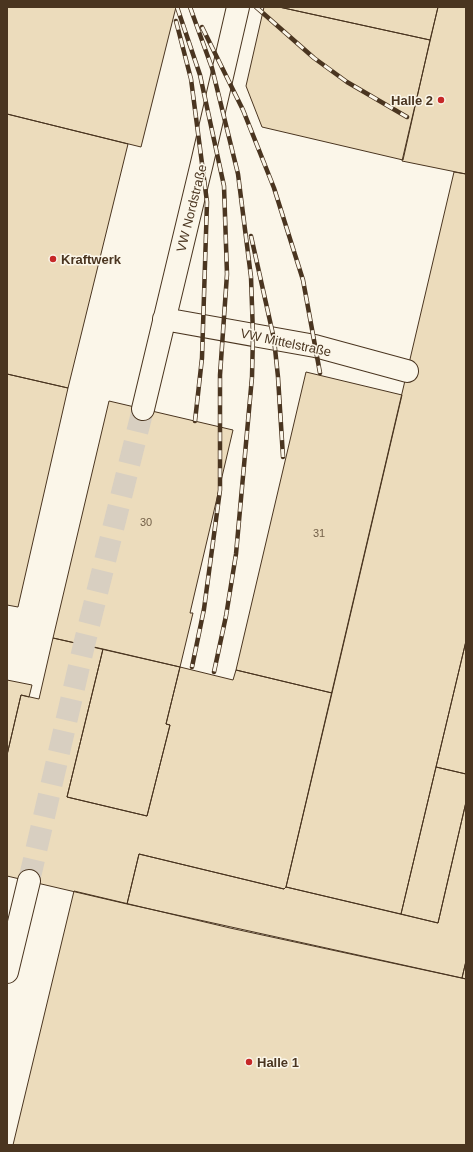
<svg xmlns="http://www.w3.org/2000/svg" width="473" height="1152" font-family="Arial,sans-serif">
<rect width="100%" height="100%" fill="#fbf6e9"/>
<!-- building -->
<path fill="#ecdcbc" stroke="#4a3520" d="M7,7H176L141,147L7,114Z
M264,7H279L430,40L403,160L262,127L246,86Z
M279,7H438L430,40Z
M438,7H466V174L402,161Z
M7,114L128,144L68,388L7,374Z
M454,172L466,174V641L401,914L286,887Z
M306,372L402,395L332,693L236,670Z
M7,374L68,388L18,607L7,605Z
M109,401L233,430L190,613H193L180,667L53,638Z
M53,638L103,649L67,797L147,816L170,725L166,724L180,667L233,680L236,670L332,693L286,887L284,889L139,854L127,904L7,876V755L21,695L39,699Z
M466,641V774L436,767Z
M103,649L180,667L166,724L170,725L147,816L67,797Z
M7,680L32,685L29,697L21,695L7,755Z
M436,767L466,774V802L438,923L401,914Z
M466,802V961L462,978L127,904L139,854L284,889L286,887L438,923Z
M74,891L230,928L466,979V1145H13Z
M466,961V979L462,978Z"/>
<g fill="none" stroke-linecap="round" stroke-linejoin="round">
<!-- minor-tunnel -->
<path stroke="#d8cfc1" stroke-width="22" stroke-dasharray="22 11" stroke-linecap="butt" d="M29,881L84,645L143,409"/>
<!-- minor casing -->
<g stroke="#4a3520" stroke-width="24">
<path id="minor" d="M164,319L315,346L407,371
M143,409L202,163L238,7
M7,972L29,881"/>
</g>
<!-- minor -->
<use href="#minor" stroke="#fbf6e9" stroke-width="22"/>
<!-- rail casing -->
<g stroke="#4a3520" stroke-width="4.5">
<path id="rail" d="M177,7L200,75L224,186L227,274L220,375V490L204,609L192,667
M190,7L212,68L238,174L251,277L253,335L252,377L236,554L226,616L214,672
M256,7L314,58L347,82L407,117
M176,21L191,79L207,202L202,358L195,421
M202,27L243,110L274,188L303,280L320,373
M251,236L274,339L278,377L283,457"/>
</g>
<!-- rail -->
<use href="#rail" stroke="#fbf6e9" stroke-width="3" stroke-dasharray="9" stroke-linecap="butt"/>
</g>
<!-- markers -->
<g fill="#c62828" stroke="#fbf6e9" stroke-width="1.5">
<circle cx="441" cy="100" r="4"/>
<circle cx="53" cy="259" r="4"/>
<circle cx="249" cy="1062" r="4"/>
</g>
<g text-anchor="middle" stroke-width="3" stroke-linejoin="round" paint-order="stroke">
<!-- number labels -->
<g font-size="11" fill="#725f47">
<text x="146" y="526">30</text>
<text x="319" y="537">31</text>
</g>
<!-- poi labels -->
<g font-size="13" font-weight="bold" fill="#4a3520" stroke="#fbf6e9" text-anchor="start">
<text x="433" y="105" text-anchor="end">Halle 2</text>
<text x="61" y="264">Kraftwerk</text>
<text x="257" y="1067">Halle 1</text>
</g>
<!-- street labels -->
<g font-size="13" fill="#4a3520" stroke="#fbf6e9">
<text transform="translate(191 208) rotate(-76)" y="5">VW Nordstraße</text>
<text transform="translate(286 342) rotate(12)" y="5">VW Mittelstraße</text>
</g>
</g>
<!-- border -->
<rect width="473" height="1152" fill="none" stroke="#4a3520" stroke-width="16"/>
</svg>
